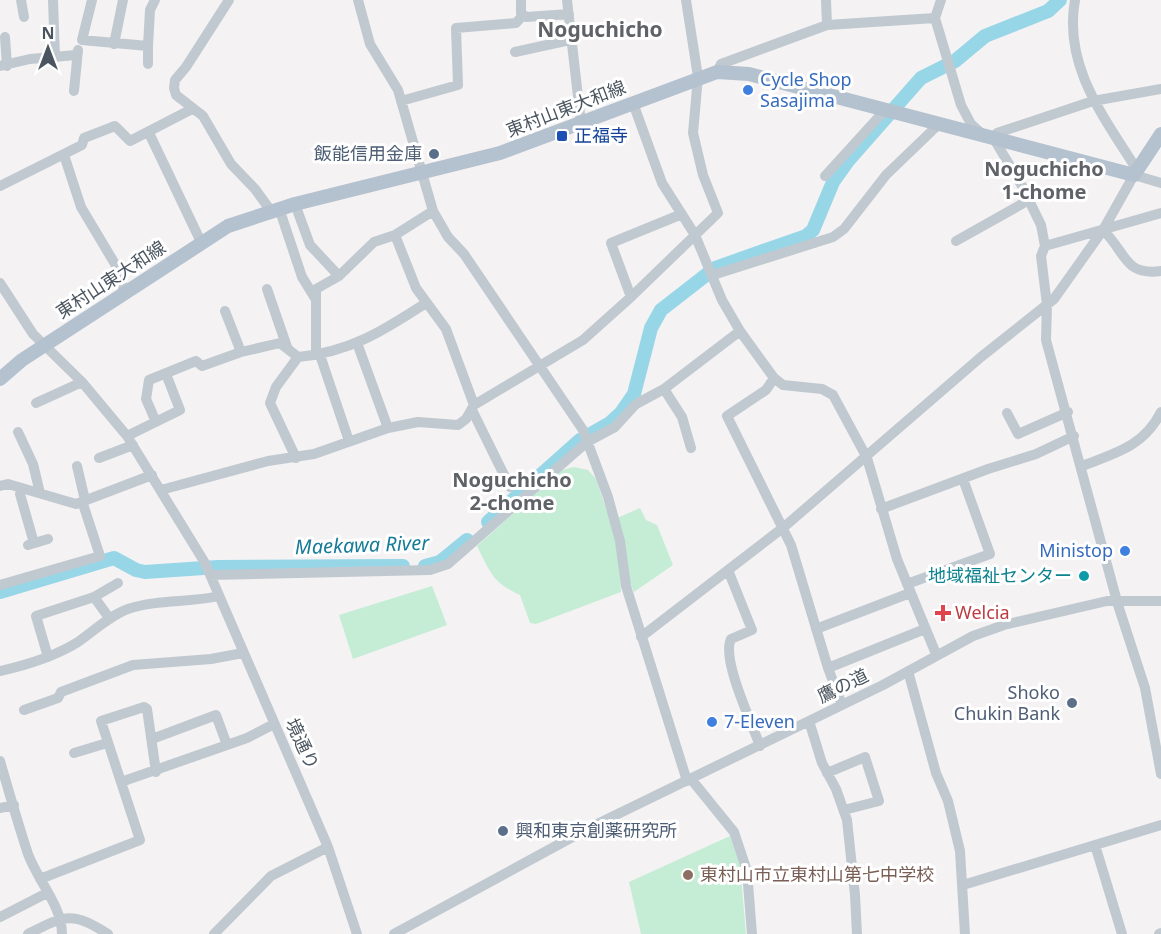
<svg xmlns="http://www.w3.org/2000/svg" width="1161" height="934" font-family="'Noto Sans','Noto Sans JP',sans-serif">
<rect width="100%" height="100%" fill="#f4f2f3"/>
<!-- green -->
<path fill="#c5edd5" d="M574,467L588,470L596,479L618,544L621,592L536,624L530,623L520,595C493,583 490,572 477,546L562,470Z
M640,508L646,520L657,525L673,565L634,592L628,578L617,518Z
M432,586L447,625L353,659L339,615Z
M730,836L740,864L746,934H641L629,882Z"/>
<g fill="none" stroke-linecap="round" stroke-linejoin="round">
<!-- river -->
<path stroke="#96d6e7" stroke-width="14" d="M488,522L580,440L610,423L621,413L634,394L651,328L661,310L715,268L806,236L813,230L833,182L848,161L921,78L955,61L985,36L1048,11L1060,0
M425,566L440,562L467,540
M0,592L114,558L136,570L145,572L218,567L403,566"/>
<!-- minor -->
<path stroke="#c1c9d0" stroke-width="10" d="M21,0L24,17
M53,0L55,57
M92,0L82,40L148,46V64
M229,0L186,67L175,80L174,88L176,95L203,116L231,164L255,189L271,211
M358,0L370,44L398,90L433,211L448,237L464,254L583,430L608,497L620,541L626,586L687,781
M521,0V13L526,17L569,14
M567,0L581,123
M826,0L827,25
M941,0L935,18L961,105L971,124L982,134
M1075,0C1063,66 1104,117 1137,170
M5,37L7,66
M114,44L123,0
M148,46L150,10L155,0
M515,52L570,40
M0,66L30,59L76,55
M717,72L721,64L827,25L935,18
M1161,89L1093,101L997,133L994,139L1022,186L1041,225L1045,246L1041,256L1047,305L1046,340L1118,605L1145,688L1161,774
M74,91L78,50
M401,101L458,85L456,28L516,23L523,15
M633,103L662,183L695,235L722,300L740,331L774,378L783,385L822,389L833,395L867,458L897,559L936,654
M149,133L201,242
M64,155L81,207L115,264L125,293
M825,176L885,110
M0,186L82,145L84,138L115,126L130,141L192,109
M295,204L310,245L339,276
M279,208L302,277L315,298
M1103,230C1126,252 1124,276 1161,271
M395,235L416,288L446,329L474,405
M956,241L1029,200
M1045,246L1161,213
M713,275L833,237L844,229L886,175L939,124
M0,283L33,334L82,382L127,436L205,563L328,847L357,934
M267,289L287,347
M631,297L611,243L682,214
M225,311L241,352
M357,343L388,428
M316,355V289L339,276L374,242L395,235L433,211
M320,355L349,441
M774,378L766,390L727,416L791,545L828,668L842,705
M664,389L682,417L691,448
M36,403L82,382
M472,410L510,487
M1007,413L1018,434L1068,412
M156,422L146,399L149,380L196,361L202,366L241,352L280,343L298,357
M18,432L33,464L40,493
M127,436L180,410L166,374
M99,458L133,445
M296,458L270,403L276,387L298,357C350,352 383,331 426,303
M77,466L85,500
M1082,466C1116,453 1144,446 1161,412
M0,486L8,484L76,504L152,475
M21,488L20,494L34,543
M161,490L268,461L314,454L388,428L418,422L458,425L466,419L474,405L583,340L631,297L718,213L703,175L693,133L698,77L686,0
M881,509L988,469L1036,454L1074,436
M28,545L48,539
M728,570L752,630L731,639C721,659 752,723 760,746
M210,575L430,570L448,564L587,442L615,427L636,404L664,389L740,331
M907,584L990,554L963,479
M0,585L100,556L83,504
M94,597L118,583
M816,629L910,593
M641,637L784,527L981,357L1054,299L1103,230L1134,175L1161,183
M48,657L36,616L94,597L110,619
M828,668L925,629
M0,671C27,665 54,657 78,642C94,631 109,616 128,609C158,599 189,603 219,596
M908,671L936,773L948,801L960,851L965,934
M24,710L58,698L61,692L133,665L211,659L243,653
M809,721L822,763L836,789L847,820L855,895L857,934
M152,739L216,715L227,745
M74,753L107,743
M0,761C9,792 18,824 28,854C38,881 62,906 62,934
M827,773L865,757L879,801L844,810
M691,779L734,832L747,871L752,934
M121,782L247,738L274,724
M0,808L14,805
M1095,845L1122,934
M40,879L140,840L101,721L144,707L147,709L156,772
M963,885L1161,825
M0,917L47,893
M28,934C66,915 71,911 108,934
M214,934L271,876L328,847
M394,934L589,828L883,685L973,636L1004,625L1107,601H1161
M1159,934L1161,933"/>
<!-- major -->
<path stroke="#b4c1ce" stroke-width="14" d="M0,379L22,360L228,226L295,204L500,153L717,72L749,74L1134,175L1161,134"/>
</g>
<!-- markers -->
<g fill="#3f7fe0" stroke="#fff" stroke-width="2">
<circle cx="748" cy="90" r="6"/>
<circle cx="1125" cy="551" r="6"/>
<circle cx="712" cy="722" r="6"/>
</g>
<rect fill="#1a4fb4" stroke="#fff" stroke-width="2" x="556" y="130" width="12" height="12" rx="3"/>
<g fill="#5c6f8a" stroke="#fff" stroke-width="2">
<circle cx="434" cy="154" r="6"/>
<circle cx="1072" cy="703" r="6"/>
<circle cx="503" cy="831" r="6"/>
</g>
<circle fill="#0f9aa8" stroke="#fff" stroke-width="2" cx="1084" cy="576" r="6"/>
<path fill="#e0444e" stroke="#fff" stroke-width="2" d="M940 604h6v6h6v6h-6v6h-6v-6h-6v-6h6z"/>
<circle fill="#8d6e63" stroke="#fff" stroke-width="2" cx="688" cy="875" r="6"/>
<g text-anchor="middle" stroke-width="6" stroke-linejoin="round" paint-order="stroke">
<!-- shop labels -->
<g font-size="18" fill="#366cbe" stroke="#fff" text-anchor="start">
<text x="760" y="86">Cycle Shop<tspan x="760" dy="21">Sasajima</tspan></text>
<text x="1113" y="557" text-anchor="end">Ministop</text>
<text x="724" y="728">7-Eleven</text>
</g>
<!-- street labels -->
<g font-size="18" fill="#4b555f" stroke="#fff">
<text transform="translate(566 109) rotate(-21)" y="6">東村山東大和線</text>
<text transform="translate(111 280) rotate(-33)" y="6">東村山東大和線</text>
<text transform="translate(843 686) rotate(-26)" y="6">鷹の道</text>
<text transform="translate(302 744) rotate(65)" y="6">境通り</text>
</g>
<!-- transit labels -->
<g font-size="18" fill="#164399" stroke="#fff" text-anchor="start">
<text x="574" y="142">正福寺</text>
</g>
<!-- service labels -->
<g font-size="18" fill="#4e5e75" stroke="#fff" text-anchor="end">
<text x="422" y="160">飯能信用金庫</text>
<text x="1060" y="699">Shoko<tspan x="1060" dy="21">Chukin Bank</tspan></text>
<text x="515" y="837" text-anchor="start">興和東京創薬研究所</text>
</g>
<!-- culture labels -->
<g font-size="18" fill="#0d838f" stroke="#fff" text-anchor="end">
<text x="1072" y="582">地域福祉センター</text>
</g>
<!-- health labels -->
<g font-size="18" fill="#be3a42" stroke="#fff" text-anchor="start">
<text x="955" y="619">Welcia</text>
</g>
<!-- education labels -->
<g font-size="18" fill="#785e54" stroke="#fff" text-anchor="start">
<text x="700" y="881">東村山市立東村山第七中学校</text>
</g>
<!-- neighbourhood labels -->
<g font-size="20" font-weight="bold" fill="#5f6267" stroke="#fff">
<text x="1044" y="176">Noguchicho<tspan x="1044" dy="23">1-chome</tspan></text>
<text x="512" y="487">Noguchicho<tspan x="512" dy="23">2-chome</tspan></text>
</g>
<!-- water labels -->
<g font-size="20" font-style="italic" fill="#167c97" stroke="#fff">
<text transform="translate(362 545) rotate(-2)" y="7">Maekawa River</text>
</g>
<!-- quarter labels -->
<g font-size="21" font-weight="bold" fill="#5f6267" stroke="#fff">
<text x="600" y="37">Noguchicho</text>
</g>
</g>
<!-- north arrow -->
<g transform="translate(48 48)" stroke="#ffffff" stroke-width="4.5" paint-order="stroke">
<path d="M0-4.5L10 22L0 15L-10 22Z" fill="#4b555f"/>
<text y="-9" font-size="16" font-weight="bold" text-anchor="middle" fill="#4b555f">N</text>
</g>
</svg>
